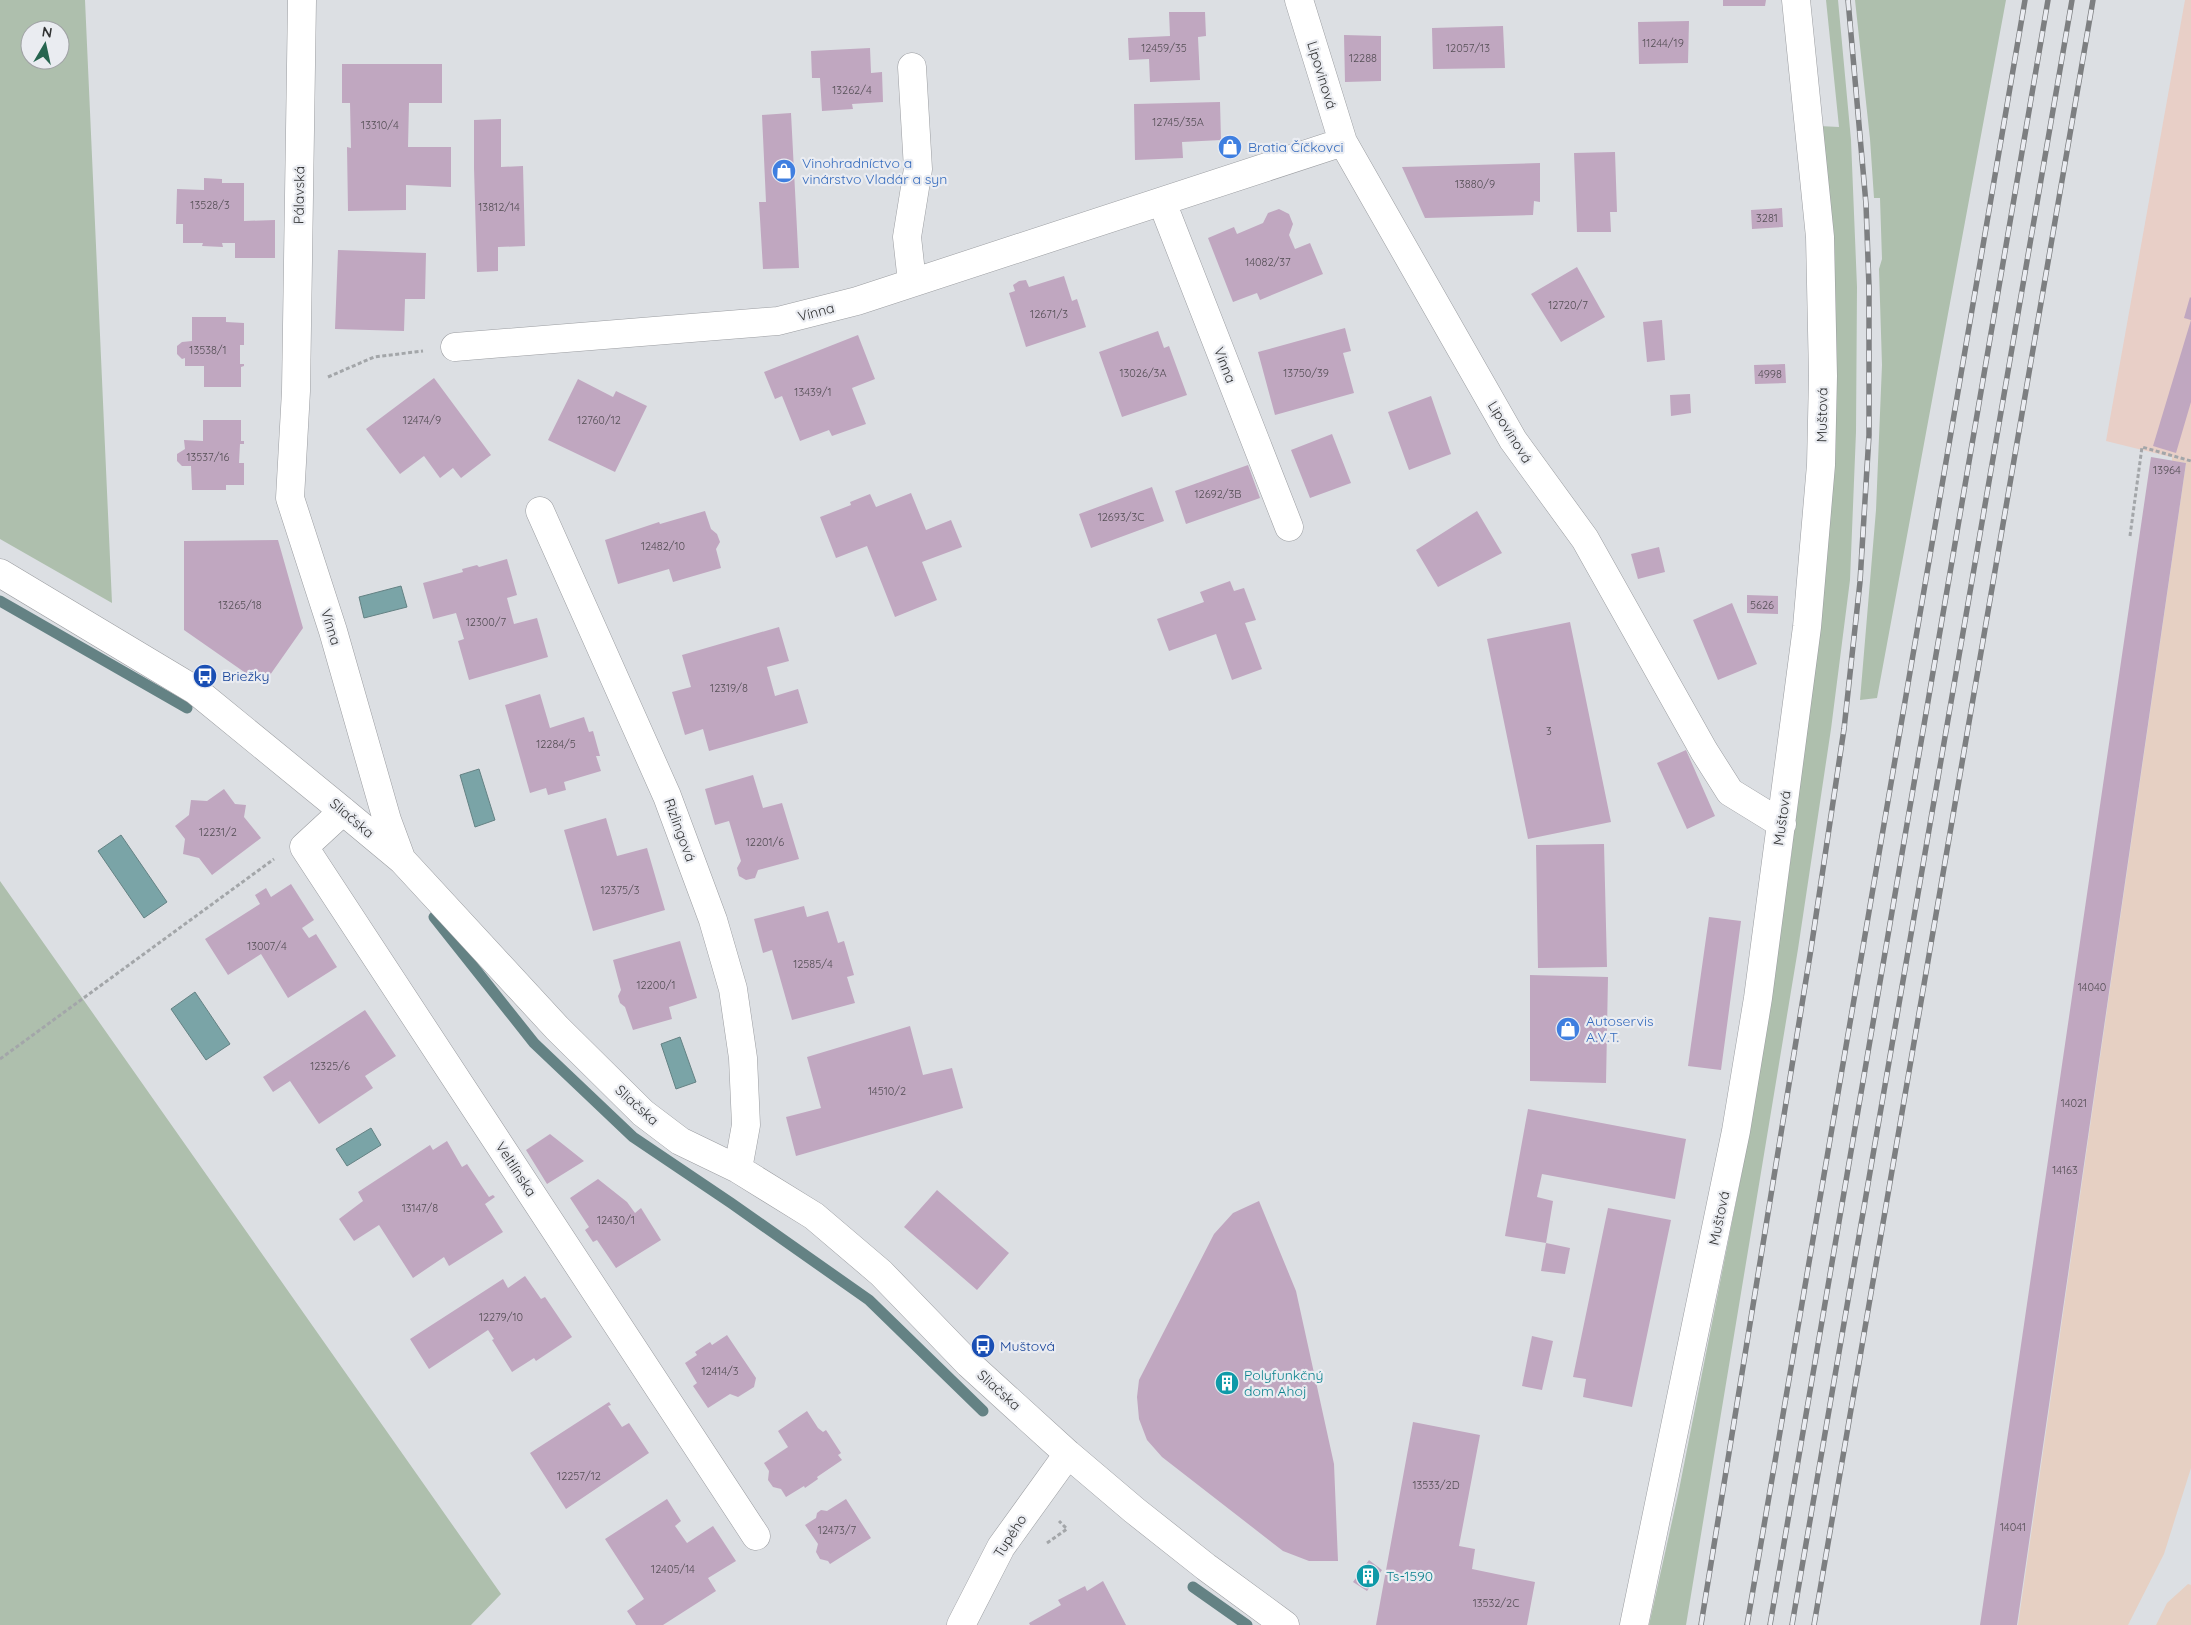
<svg xmlns="http://www.w3.org/2000/svg" width="2191" height="1625" font-family="Quicksand,sans-serif">
<rect width="100%" height="100%" fill="#dcdfe3"/>
<!-- industrial -->
<path fill="#e8cfc7" d="M2185,0H2191V462L2106,441Z"/>
<!-- education -->
<path fill="#e6d0c3" d="M2172,457L2191,462V1468L2164,1554L2128,1625H2018L2186,463L2172,461Z
M2188,1584L2191,1585V1625H2156L2167,1603Z"/>
<!-- green -->
<path fill="#aebfad" fill-rule="evenodd" d="M0,0H85L112,603L0,539ZM30,30H60V60H30Z
M1826,0H1838L1851,140L1857,287L1856,432L1850,580L1831,729L1798,949L1686,1625H1649L1679,1490L1750,1131L1791,857L1812,683L1819,126L1839,127Z
M1855,0H2006L1877,698L1860,700L1876,510L1882,365L1879,269L1882,259L1880,198H1874L1870,139Z
M0,881L501,1594L471,1625H0Z"/>
<!-- water -->
<path fill="#7aa4a7" stroke="#648284" d="M401,586L407,607L364,618L359,597Z
M479,769L495,820L475,827L460,775Z
M121,835L167,902L144,918L98,851Z
M195,992L230,1044L206,1060L171,1009Z
M680,1037L696,1082L676,1089L661,1044Z
M371,1128L381,1145L347,1166L336,1149Z"/>
<g fill="none" stroke-linecap="round" stroke-linejoin="round">
<!-- stream -->
<path stroke="#648284" stroke-width="11" d="M0,601L187,708
M434,917L534,1043L633,1137L731,1203L869,1300L983,1411
M1193,1587L1247,1625"/>
</g>
<!-- building -->
<path fill="#c0a7c0" d="M1723,0H1766L1765,6H1723Z
M1169,12H1205L1206,36L1198,37L1200,80L1150,82L1149,59L1129,60L1128,38L1170,36Z
M1689,21L1688,63L1639,64L1638,22Z
M1503,26L1505,68L1433,69L1432,28Z
M1344,35L1381,36V81L1345,82Z
M870,48L871,73L882,72L883,102L852,104L853,109L822,111L820,78H812L811,51Z
M342,64H442V103H409L408,147H451V187L406,185V210L348,211L347,147L351,148L350,103H342Z
M1220,102L1221,140L1182,142L1183,158L1135,160L1134,104Z
M791,113L799,268L763,269L759,202H766L762,115Z
M501,119V167L523,166L525,246L498,247V271L477,272L474,168V120Z
M1615,152L1617,212H1610L1611,232H1577L1574,153Z
M1540,163V202L1534,201L1533,215L1425,218L1402,167Z
M204,178L222,179V183H244V221L275,220V258H235V243H222L223,247L202,246L203,243H183V224H176L177,189L204,190Z
M1782,208L1783,227L1752,229L1751,210Z
M1279,209L1289,214L1293,224L1289,235L1295,249L1310,243L1323,274L1260,300L1257,293L1233,302L1208,238L1234,227L1237,234L1263,223L1268,213Z
M338,250L426,253L425,299H405L404,331L335,329Z
M1577,267L1605,317L1561,342L1531,294Z
M1064,276L1072,301L1077,299L1086,327L1026,347L1009,293L1015,291L1013,285L1019,281L1026,280L1029,287Z
M2190,297L2191,298V320L2184,318Z
M192,317H226V322L244,323V345H240V364H244V366L241,367V387H204V366H185V358L182,359L177,354V346L182,342L192,341Z
M1662,320L1665,360L1647,362L1643,322Z
M2191,320V402L2176,453L2153,446Z
M1345,328L1351,351L1343,353L1354,393L1275,415L1258,352Z
M1158,331L1164,348L1169,346L1187,395L1122,417L1099,352Z
M858,335L875,379L852,388L866,424L832,436L829,430L800,441L782,396L775,399L764,372Z
M1785,364L1786,383L1755,384L1754,365Z
M434,378L491,455L461,478L453,468L440,478L424,456L400,474L366,429Z
M578,379L613,397L616,391L647,406L615,472L548,440Z
M1690,394L1691,413L1671,416L1670,395Z
M1431,396L1451,454L1409,470L1388,412Z
M203,420H241V441H244V444H240L239,463H244V485H226V490H192L191,466H182L177,461V454L185,449L184,440L203,441Z
M1332,434L1351,483L1310,498L1291,450Z
M2151,457L2186,463L2017,1625H1980Z
M1248,465L1260,498L1186,524L1175,491Z
M1152,487L1164,521L1091,548L1079,514Z
M911,493L926,530L951,520L962,547L922,562L937,600L895,617L867,546L836,558L820,517L851,505L850,502L870,494L876,507Z
M705,511L711,529L717,534L720,542L716,549L721,568L673,582L669,569L618,584L605,540L659,522L660,524Z
M1477,511L1502,553L1438,587L1416,550Z
M278,540L303,628L263,685L184,630V541Z
M1659,547L1665,572L1638,579L1631,554Z
M507,559L517,595L507,598L514,624L537,618L548,657L469,680L458,641L464,639L456,613L433,619L423,583L463,572L462,569L477,565L479,567Z
M1230,581L1234,591L1244,588L1256,620L1245,623L1262,669L1232,680L1216,634L1169,651L1157,619L1204,602L1200,592Z
M1747,595L1778,596V614L1747,613Z
M1732,603L1757,664L1718,680L1693,620Z
M1570,622L1611,822L1528,839L1487,639Z
M779,627L789,661L767,667L775,696L798,689L808,723L709,751L703,729L685,735L672,692L691,687L682,655Z
M540,694L550,728L584,717L589,732L593,731L600,756H596L601,771L564,782L566,790L548,795L546,788L530,793L505,705Z
M1686,750L1715,816L1687,829L1657,763Z
M753,775L763,808L782,803L799,859L758,870L755,878L746,880L739,876L737,868L741,861L729,821L715,825L705,789Z
M224,789L235,804L246,805L244,817L261,838L212,875L199,858L183,854L185,839L175,826L189,815L191,800L207,801Z
M606,818L617,856L647,848L665,910L593,931L564,830Z
M1604,844L1607,967L1538,968L1536,845Z
M291,884L314,920L302,928L309,938L316,934L337,967L288,998L261,954L228,975L205,939L260,904L255,895L266,888L271,897Z
M804,906L807,917L828,911L838,943L844,941L854,975L847,977L855,1003L792,1020L772,950L763,953L754,919Z
M1709,917L1741,921L1721,1070L1688,1066Z
M680,941L697,998L669,1007L672,1019L633,1030L625,1007L620,1003L618,996L621,990L613,960Z
M1530,975L1608,977L1606,1083L1530,1081Z
M365,1010L396,1056L365,1076L373,1088L319,1124L290,1081L273,1092L263,1077Z
M910,1026L923,1075L952,1068L963,1108L796,1156L786,1117L821,1108L807,1057Z
M1528,1109L1686,1139L1675,1199L1542,1174L1537,1197L1553,1201L1546,1243L1505,1236Z
M550,1134L584,1161L547,1184L526,1150Z
M447,1141L462,1167L467,1164L489,1197L493,1195L495,1197L485,1204L503,1232L449,1266L444,1257L413,1278L379,1225L354,1241L339,1219L363,1201L358,1192L430,1145L433,1150Z
M598,1179L627,1202L635,1213L641,1208L661,1240L616,1268L597,1240L593,1242L585,1230L589,1227L570,1198Z
M937,1190L1009,1253L977,1290L904,1227Z
M1259,1201L1296,1291L1334,1464L1338,1561H1309L1283,1551L1162,1457L1147,1440L1139,1419L1137,1397L1139,1380L1214,1234L1233,1213Z
M1608,1208L1671,1220L1632,1407L1583,1397L1586,1379L1573,1377Z
M1546,1243L1570,1248L1565,1274L1541,1271Z
M525,1276L541,1299L545,1297L572,1337L536,1361L534,1358L512,1372L492,1340L494,1339L488,1330L429,1369L410,1339L503,1279L508,1288Z
M727,1335L756,1378L754,1387L738,1397L730,1394L708,1408L693,1386L697,1383L685,1363L697,1355L695,1352L710,1342L712,1345Z
M1532,1336L1553,1341L1542,1390L1522,1386Z
M609,1402L611,1405L608,1406L622,1427L629,1423L649,1453L566,1509L530,1453Z
M807,1411L818,1428L823,1432L826,1430L841,1453L838,1455L842,1460L817,1477L818,1479L805,1488L804,1486L786,1497L781,1489L773,1487L768,1480L769,1471L764,1463L788,1447L778,1431Z
M1413,1422L1480,1435L1459,1546L1475,1549L1472,1569L1535,1582L1527,1625H1376Z
M667,1499L681,1521L675,1526L687,1543L713,1526L736,1561L708,1578L716,1591L663,1625H636L627,1611L644,1599L605,1539Z
M846,1499L871,1538L830,1564L828,1561L820,1559L816,1552L818,1544L805,1525L816,1518L817,1513L821,1510L827,1511Z
M1369,1560L1382,1570L1367,1591L1353,1582Z
M1103,1581L1126,1625H1030L1029,1623L1061,1605L1058,1600L1085,1586L1087,1591Z"/>
<g fill="none" stroke-linecap="round" stroke-linejoin="round">
<!-- minor casing -->
<g stroke="#9b9da1" stroke-width="29">
<path id="minor" d="M302,0L296,391L290,498L333,631L387,820L401,858
M1299,0L1343,142L1513,440L1585,539L1704,751L1730,792L1782,824
M1162,202L1289,527
M912,282L907,237L918,169L912,67
M455,347L778,321L857,301L1343,142
M540,511L667,796L713,920L733,989L743,1058L746,1125L738,1169
M0,573L195,690L343,811L402,860L557,1028L643,1113L680,1141L738,1169L814,1216L881,1273L969,1364L1068,1454L1134,1510L1206,1567L1285,1625
M343,811L304,847L756,1536
M961,1625L1001,1547L1068,1454
M1634,1625L1736,1131L1758,998L1807,627L1821,465L1823,376L1820,237L1796,0"/>
</g>
<!-- path -->
<path stroke="#a3a6a9" stroke-width="3" stroke-dasharray="4 2.5" stroke-linecap="butt" d="M328,377L374,357L423,351
M2130,536L2142,447L2191,461
M0,1059L274,859
M1047,1543L1067,1529L1059,1521"/>
<!-- minor -->
<use href="#minor" stroke="#fff" stroke-width="28"/>
<!-- rail casing -->
<g stroke="#7d7f81" stroke-width="5.5">
<path id="rail" d="M1701,1625L1811,949L1844,729L1860,582L1869,435V287L1866,204L1848,0
M1747,1625L2025,0
M1770,1625L2048,0
M1792,1625L2072,0
M1814,1625L2093,0"/>
</g>
<!-- rail -->
<use href="#rail" stroke="#eaecf1" stroke-width="4" stroke-dasharray="11" stroke-linecap="butt"/>
</g>
<!-- icons -->
<defs>
<g id="shop-disc" transform="scale(1.25)"><circle r="9.5" fill="#3f7fe0" stroke="#eaecf1"/><path d="M-5-2.5h2.3a2.7 3.5 0 0 1 5.4 0H5L5.5 6h-11ZM-1.5-2.5h3a1.5 2.3 0 0 0-3 0Z" fill="#fff"/></g>
<g id="bus-disc" transform="scale(1.25)"><circle r="9.5" fill="#1a4fb4" stroke="#eaecf1"/><path d="M-5-6H5V4H4V6H2V4H-2V6H-4V4H-5ZM-3.5-4V0h7V-4ZM-3.5 1.2v1.5H-2V1.2ZM2 1.2v1.5H3.5V1.2Z" fill="#fff"/></g>
<g id="building-disc" transform="scale(1.25)"><circle r="9.5" fill="#0f9aa8" stroke="#eaecf1"/><path d="M-4-6H4V6H1V3H-1V6H-4ZM-2.5-4.3h1.7v1.8h-1.7ZM.8-4.3h1.7v1.8H.8ZM-2.5-1h1.7V.8h-1.7ZM.8-1h1.7V.8H.8Z" fill="#fff"/></g>
</defs>
<g fill-rule="evenodd">
<use href="#shop-disc" x="1230" y="147"/>
<use href="#shop-disc" x="784" y="171"/>
<use href="#bus-disc" x="205" y="676"/>
<use href="#shop-disc" x="1568" y="1029"/>
<use href="#bus-disc" x="983" y="1346"/>
<use href="#building-disc" x="1227" y="1383"/>
<use href="#building-disc" x="1368" y="1576"/>
</g>
<g text-anchor="middle" stroke-width="4.5" stroke-linejoin="round" paint-order="stroke">
<!-- number labels -->
<g font-size="11" fill="#554f56">
<text x="1663" y="47">11244/19</text>
<text x="1164" y="52">12459/35</text>
<text x="1468" y="52">12057/13</text>
<text x="1363" y="62">12288</text>
<text x="852" y="94">13262/4</text>
<text x="1178" y="126">12745/35A</text>
<text x="380" y="129">13310/4</text>
<text x="1475" y="188">13880/9</text>
<text x="210" y="209">13528/3</text>
<text x="499" y="211">13812/14</text>
<text x="1767" y="222">3281</text>
<text x="1268" y="266">14082/37</text>
<text x="1568" y="309">12720/7</text>
<text x="1049" y="318">12671/3</text>
<text x="208" y="354">13538/1</text>
<text x="1143" y="377">13026/3A</text>
<text x="1306" y="377">13750/39</text>
<text x="1770" y="378">4998</text>
<text x="813" y="396">13439/1</text>
<text x="422" y="424">12474/9</text>
<text x="599" y="424">12760/12</text>
<text x="208" y="461">13537/16</text>
<text x="2167" y="474">13964</text>
<text x="1218" y="498">12692/3B</text>
<text x="1121" y="521">12693/3C</text>
<text x="663" y="550">12482/10</text>
<text x="240" y="609">13265/18</text>
<text x="1762" y="609">5626</text>
<text x="486" y="626">12300/7</text>
<text x="729" y="692">12319/8</text>
<text x="1549" y="735">3</text>
<text x="556" y="748">12284/5</text>
<text x="218" y="836">12231/2</text>
<text x="765" y="846">12201/6</text>
<text x="620" y="894">12375/3</text>
<text x="267" y="950">13007/4</text>
<text x="813" y="968">12585/4</text>
<text x="656" y="989">12200/1</text>
<text x="2092" y="991">14040</text>
<text x="330" y="1070">12325/6</text>
<text x="887" y="1095">14510/2</text>
<text x="2074" y="1107">14021</text>
<text x="2065" y="1174">14163</text>
<text x="420" y="1212">13147/8</text>
<text x="616" y="1224">12430/1</text>
<text x="501" y="1321">12279/10</text>
<text x="720" y="1375">12414/3</text>
<text x="579" y="1480">12257/12</text>
<text x="1436" y="1489">13533/2D</text>
<text x="2013" y="1531">14041</text>
<text x="837" y="1534">12473/7</text>
<text x="673" y="1573">12405/14</text>
<text x="1496" y="1607">13532/2C</text>
</g>
<!-- street labels -->
<g font-size="14" fill="#313233" stroke="#eaecf1">
<text transform="translate(1322 75) rotate(73)" y="5">Lipovinová</text>
<text transform="translate(299 195) rotate(-89)" y="5">Pálavská</text>
<text transform="translate(816 312) rotate(-15)" y="5">Vínna</text>
<text transform="translate(1225 365) rotate(69)" y="5">Vínna</text>
<text transform="translate(1822 415) rotate(-89)" y="5">Muštová</text>
<text transform="translate(1510 432) rotate(58)" y="5">Lipovinová</text>
<text transform="translate(331 627) rotate(73)" y="5">Vínna</text>
<text transform="translate(352 818) rotate(40)" y="5">Sliačska</text>
<text transform="translate(1782 818) rotate(-82)" y="5">Muštová</text>
<text transform="translate(680 830) rotate(70)" y="5">Rizlingová</text>
<text transform="translate(637 1105) rotate(42)" y="5">Sliačska</text>
<text transform="translate(516 1169) rotate(57)" y="5">Veltlínska</text>
<text transform="translate(1719 1218) rotate(-78)" y="5">Muštová</text>
<text transform="translate(999 1390) rotate(42)" y="5">Sliačska</text>
<text transform="translate(1010 1536) rotate(-57)" y="5">Tupého</text>
</g>
<!-- shop labels -->
<g font-size="14" fill="#366cbe" stroke="#eaecf1" text-anchor="start">
<text x="1248" y="152">Bratia Číčkovci</text>
<text x="802" y="168">Vinohradníctvo a<tspan x="802" dy="16">vinárstvo Vladár a syn</tspan></text>
<text x="1586" y="1026">Autoservis<tspan x="1586" dy="16">A.V.T.</tspan></text>
</g>
<!-- transit labels -->
<g font-size="14" fill="#164399" stroke="#eaecf1" text-anchor="start">
<text x="222" y="681">Briežky</text>
<text x="1000" y="1351">Muštová</text>
</g>
<!-- culture labels -->
<g font-size="14" fill="#0d838f" stroke="#eaecf1" text-anchor="start">
<text x="1244" y="1380">Polyfunkčný<tspan x="1244" dy="16">dom Ahoj</tspan></text>
<text x="1386" y="1581">Ts-1590</text>
</g>
</g>
<!-- north arrow -->
<g transform="translate(45 45) rotate(9)"><circle r="24" fill="#eaecf1" stroke="#a0a2a5"/>
<path d="M0-4L9 19L0 12L-9 19Z" fill="#276550"/>
<text y="-8" font-size="14" font-weight="bold" text-anchor="middle" fill="#313233">N</text>
</g>
</svg>
